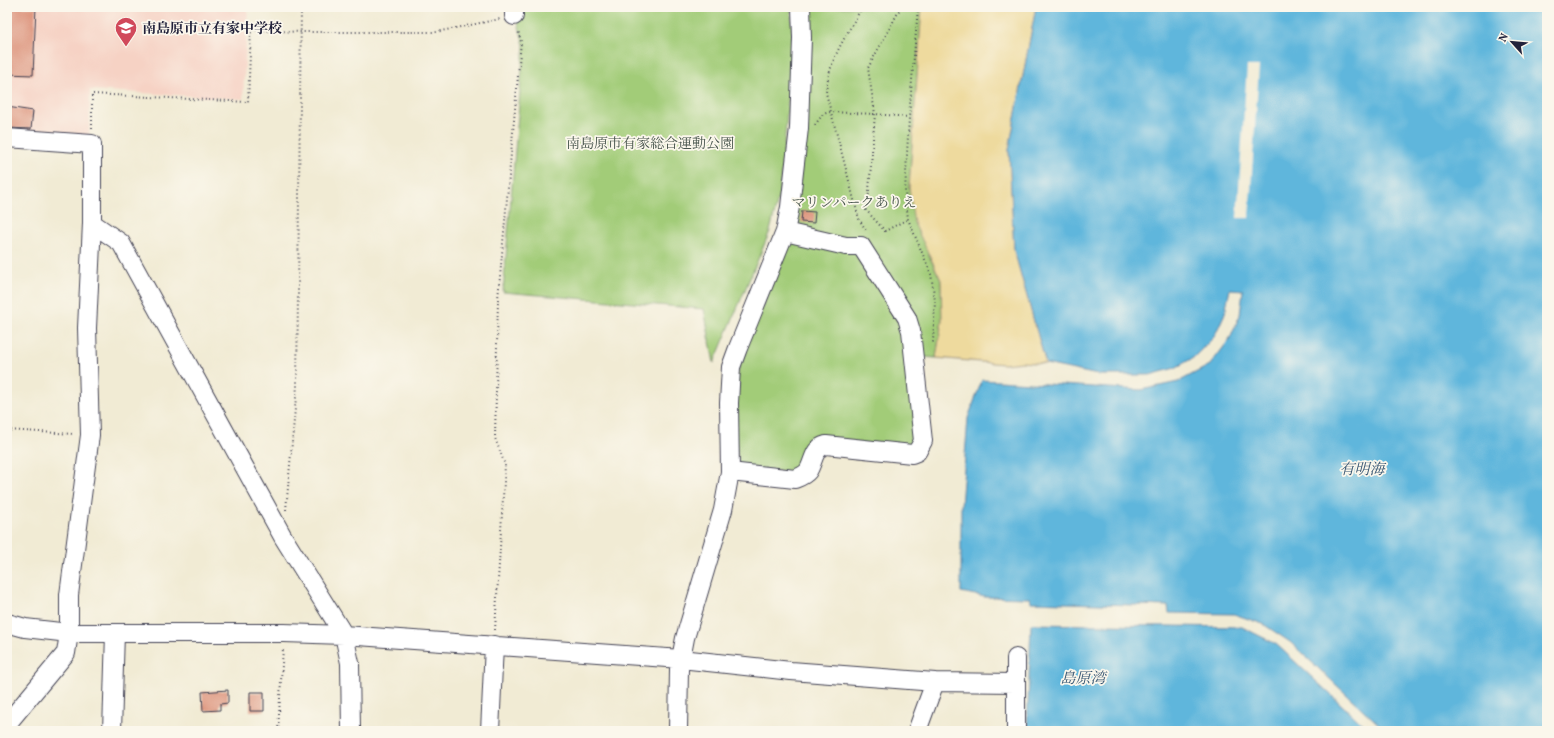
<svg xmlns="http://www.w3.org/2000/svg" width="1554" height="738" font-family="Vollkorn,'Noto Serif JP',serif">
<rect width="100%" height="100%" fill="#fbf7ec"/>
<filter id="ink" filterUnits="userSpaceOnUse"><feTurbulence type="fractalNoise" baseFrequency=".025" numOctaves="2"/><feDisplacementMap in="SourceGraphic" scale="8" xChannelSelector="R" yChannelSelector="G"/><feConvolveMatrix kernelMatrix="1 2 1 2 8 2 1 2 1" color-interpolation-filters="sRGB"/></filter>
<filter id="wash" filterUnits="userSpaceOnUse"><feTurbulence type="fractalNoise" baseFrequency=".012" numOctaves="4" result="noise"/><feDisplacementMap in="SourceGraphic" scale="16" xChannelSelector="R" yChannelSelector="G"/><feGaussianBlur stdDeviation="0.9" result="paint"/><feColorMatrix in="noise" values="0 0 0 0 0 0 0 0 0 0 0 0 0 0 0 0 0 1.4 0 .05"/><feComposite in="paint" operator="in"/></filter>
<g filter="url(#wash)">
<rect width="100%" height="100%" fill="#f1ebd4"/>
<!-- built -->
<path fill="#f6d2c4" d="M7,7H248L243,99L90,90L89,141L7,135Z"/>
<!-- green -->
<path fill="#a2cc78" stroke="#62775a" d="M516,7H791L793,44L786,126L779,195L770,231L714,363L704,309L503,292L524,45L516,15Z
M807,7H922L909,188L929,256L941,280L942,321L936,358L911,356L916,431L911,450L815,439L805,467L797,474L739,466L735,434L739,362L784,254Z"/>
<!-- sand -->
<path fill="#eeda9e" stroke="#887e6c" d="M922,7H1036L1009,150L1014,250L1046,364L1022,362L1004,364L936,358L942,321L941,280L914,223L909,188Z"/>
<!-- water -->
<path fill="#5fb6dc" stroke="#406c8c" d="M1036,7H1547V731H1386L1290,642L1263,624L1234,614L1169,613L1168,606L1031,602L1030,598L985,597L961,592V506L968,418L982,380L1141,390L1178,382L1210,365L1229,340L1240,315L1243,290L1230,289L1225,313L1214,337L1193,358L1175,368L1150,375H1098L1046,364L1014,250L1009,150Z
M1031,624L1242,627L1276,644L1370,731H1027Z"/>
<!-- pier -->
<path fill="#f1ebd4" d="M1247,66H1259L1249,218H1237Z"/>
<g id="blocks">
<!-- building -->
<path fill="#db8e76" d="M8,7H36L33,75L7,74Z
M7,107L33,111L31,129L7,128Z
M802,211L815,212L814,223L801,222Z
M228,690V703L220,704V710L203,711L202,692Z
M250,692H264V711H250Z"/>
</g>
</g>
<g filter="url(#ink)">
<use href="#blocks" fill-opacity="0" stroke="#414052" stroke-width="1"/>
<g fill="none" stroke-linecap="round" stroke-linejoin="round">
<!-- minor casing -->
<g stroke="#414052" stroke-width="20">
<path id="minor" d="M514,7V16
M7,138L92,144V223L87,328L90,435L69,595V633L66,653L7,724
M92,223L121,243L283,537L344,635L350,663L351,731
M730,472L795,479C800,477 805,475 808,471C814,462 813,448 826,445L912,454L917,452L923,441L911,331L907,318L861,246H846L785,232
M7,623L25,628L69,633H284L344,635L681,659L791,671L935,682L917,731
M935,682L1015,683
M112,731L115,633
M490,731L494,645
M678,731L679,669L685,638L723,510L730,472L729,403L731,367L738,348L785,232L790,207L799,128L802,38L801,7
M1016,731V658"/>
</g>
<!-- path -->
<path stroke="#414052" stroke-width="2" stroke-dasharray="1 3" stroke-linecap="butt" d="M862,7C847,35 828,60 826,93L859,219L867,232
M901,7L868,68L875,114L868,203L866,210L885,231L908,219
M918,7L909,117L905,192L908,219L931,274L935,301L933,343
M815,125L823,114L830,112L875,114L909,117
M92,129V94L248,102L251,30L302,32H436L500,19
M7,430L74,434
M286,510L297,386L301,7
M495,630L505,465L495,438L498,299L521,42L518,30
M278,731L283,648"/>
<!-- minor -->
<use href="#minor" stroke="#fff" stroke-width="18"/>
</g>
</g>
<!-- icons -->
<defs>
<g id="school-pin" transform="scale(1.15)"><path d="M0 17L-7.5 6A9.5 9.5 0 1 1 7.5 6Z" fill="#d1495b" stroke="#fbf7ec"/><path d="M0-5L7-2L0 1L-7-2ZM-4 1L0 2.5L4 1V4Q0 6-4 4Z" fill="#fff"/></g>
</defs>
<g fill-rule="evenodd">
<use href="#school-pin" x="126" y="28"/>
</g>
<g text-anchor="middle" stroke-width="3.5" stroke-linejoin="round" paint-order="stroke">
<!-- poi labels -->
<g font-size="14" font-weight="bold" fill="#22223b" stroke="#fbf7ec" text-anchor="start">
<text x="142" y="33">南島原市立有家中学校</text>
</g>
<!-- park labels -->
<g font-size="14" fill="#48554d" stroke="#fbf7ec">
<text x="650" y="148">南島原市有家総合運動公園</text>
<text x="854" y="207">マリンパークありえ</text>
</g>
<!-- water labels -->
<g font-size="15" font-style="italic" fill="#375673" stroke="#fbf7ec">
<text x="1362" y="474">有明海</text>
<text x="1083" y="683">島原湾</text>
</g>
</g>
<!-- margin -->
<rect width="1554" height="738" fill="none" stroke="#fbf7ec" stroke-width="24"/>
<!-- north arrow -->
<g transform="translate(1512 42) rotate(297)" stroke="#fbf7ec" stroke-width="3" paint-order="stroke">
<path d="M0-3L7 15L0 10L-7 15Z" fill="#22223b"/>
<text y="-6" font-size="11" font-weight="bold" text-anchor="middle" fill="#22223b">N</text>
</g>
</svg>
